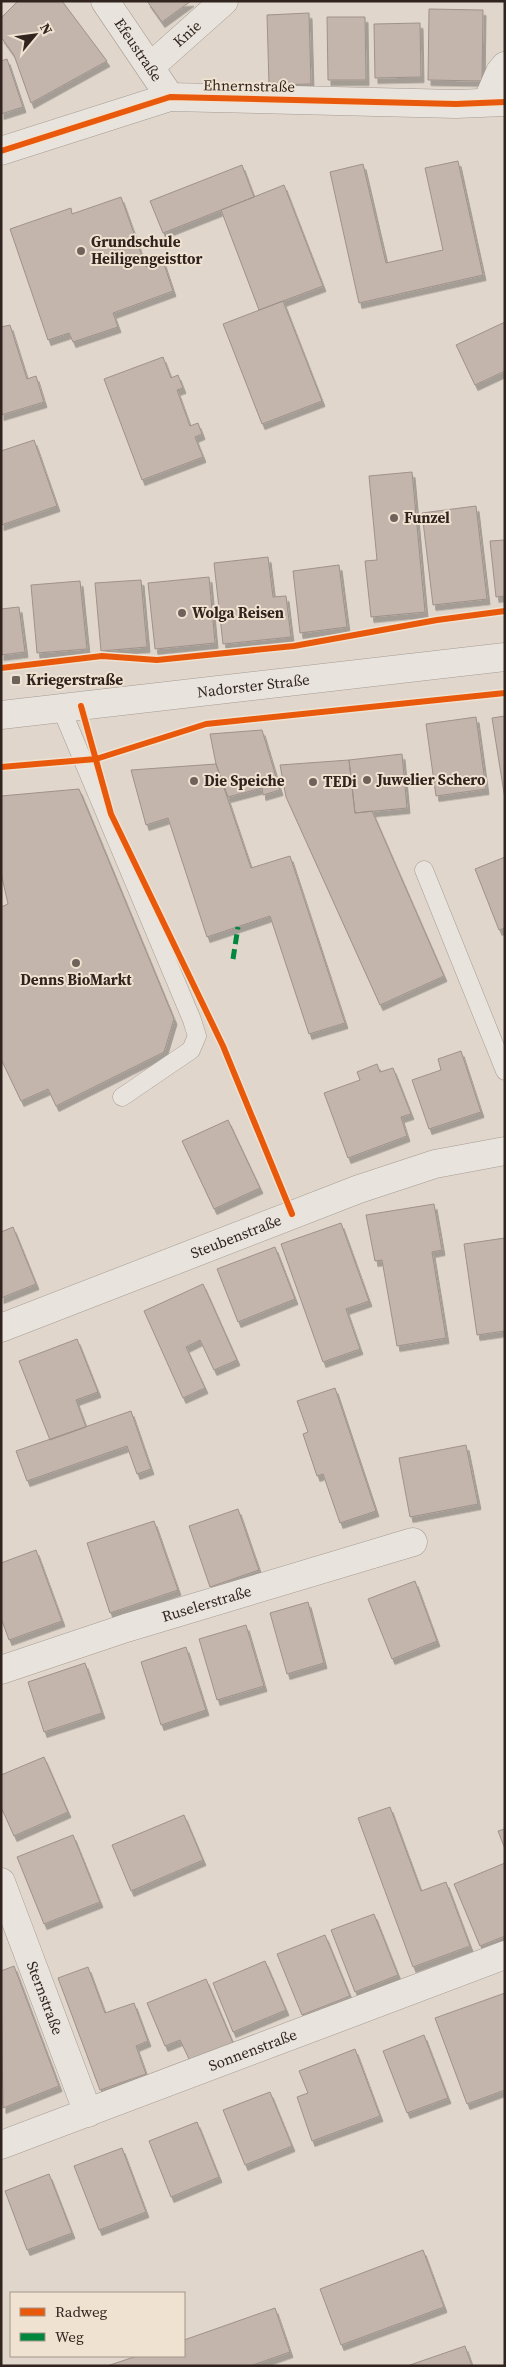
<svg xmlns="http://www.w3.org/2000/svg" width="506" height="2367" font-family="'Source Serif 4',serif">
<defs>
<filter id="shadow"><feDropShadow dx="3" dy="5.5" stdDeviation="0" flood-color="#0004"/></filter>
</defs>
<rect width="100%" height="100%" fill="#e0d6cb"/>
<!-- building -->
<path fill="#c3b4ac" stroke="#9f928b" filter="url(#shadow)" d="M18,1H62L107,61L31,103L14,55L1,37V18Z
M147,1H191L162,22Z
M429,9L483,10L482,81L428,80Z
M309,13L311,84L269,85L267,15Z
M327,17H365L366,80H328Z
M420,23L421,77L375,78L374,24Z
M7,59L23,107L1,114V61Z
M458,161L483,275L359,303L330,172L363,164L386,263L443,250L425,168Z
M242,165L254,197L163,233L150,201Z
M284,185L323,286L259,310L221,210Z
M121,197L146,267L163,261L173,291L113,313L118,327L73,342L69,333L48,340L10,229L71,208L72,214Z
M283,301L322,401L262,424L223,324Z
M505,322V371L475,385L456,345Z
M10,325L27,379L36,376L44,402L1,415V327Z
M163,357L171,378L178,375L183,388L177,390L190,426L198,423L202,434L195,437L203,457L142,480L104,379Z
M34,440L57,506L1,525V451Z
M412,472L425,612L371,617L365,561L377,560L369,476Z
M476,506L487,599L433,605L422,513Z
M505,540V596L496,597L490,541Z
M268,557L273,597L286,596L291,637L223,644L214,563Z
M339,565L347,627L300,633L293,571Z
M209,577L215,643L155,649L148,583Z
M141,580L147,647L101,651L95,583Z
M80,581L87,649L37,653L31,585Z
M19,607L25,652L1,655V609Z
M505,716V799L492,718Z
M476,717L486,789L436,796L426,724Z
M262,730L280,790L263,795L262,788L228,797L216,764L210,734Z
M402,754L407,808L355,813L349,760Z
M349,760L355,813L372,811L444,976L380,1005L286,797L280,765Z
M216,764L251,868L290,856L345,1023L309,1034L270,916L207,937L168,818L146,825L131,770Z
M79,789L174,1019L164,1052L56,1106L48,1089L21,1101L1,1059V907L8,904L1,873V796Z
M505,857V928L499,930L475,869Z
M461,1051L481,1112L429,1129L412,1080L441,1070L438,1059Z
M377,1064L380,1072L393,1068L411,1114L401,1117L407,1136L348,1158L324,1093L360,1080L357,1072Z
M228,1120L260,1188L214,1209L182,1141Z
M434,1204L442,1250L432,1252L446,1338L397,1346L382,1260L375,1261L366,1215Z
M341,1223L369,1301L346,1309L360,1349L323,1362L281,1244Z
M13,1227L36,1284L1,1298V1232Z
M505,1238V1331L477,1335L464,1244Z
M275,1247L295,1299L238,1322L217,1269Z
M203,1284L237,1360L214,1370L200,1340L186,1347L205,1388L183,1398L144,1311Z
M77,1339L98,1392L76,1400L86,1427L50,1440L19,1361Z
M335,1388L376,1511L340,1523L323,1474L317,1476L303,1434L308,1432L297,1401Z
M131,1411L151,1469L137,1474L127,1446L27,1481L16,1451Z
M466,1445L478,1504L410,1517L399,1458Z
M238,1509L259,1570L210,1587L189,1526Z
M154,1521L178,1590L110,1613L87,1543Z
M36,1550L62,1621L9,1640L1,1618V1563Z
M415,1581L437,1641L392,1659L368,1599Z
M308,1602L324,1663L287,1674L270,1613Z
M246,1625L264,1686L217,1700L199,1639Z
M186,1647L206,1710L161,1725L141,1662Z
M85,1663L102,1713L44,1732L28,1682Z
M44,1757L68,1812L14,1836L1,1807V1775Z
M390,1807L421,1891L446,1882L470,1946L413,1967L358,1818Z
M184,1815L203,1860L131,1891L112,1845Z
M505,1829V1849L498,1831Z
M73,1835L100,1902L44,1924L17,1857Z
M505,1863V1936L480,1946L454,1884Z
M374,1914L398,1975L355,1992L331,1930Z
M325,1935L350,1996L302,2015L277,1954Z
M265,1961L286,2010L233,2032L213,1983Z
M14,1966L59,2086L3,2108L1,1971Z
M88,1967L105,2013L134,2003L148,2041L136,2046L146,2074L100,2090L58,1978Z
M206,1979L233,2043L190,2061L180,2040L165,2046L147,2003Z
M505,1993V2090L467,2104L435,2018Z
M424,2035L448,2098L407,2113L383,2051Z
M355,2049L380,2116L312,2141L297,2097L308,2093L299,2071Z
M270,2092L292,2146L245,2165L223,2110Z
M197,2122L219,2177L171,2197L149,2141Z
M122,2148L146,2212L99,2230L74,2166Z
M49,2174L72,2233L27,2250L5,2191Z
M423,2250L444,2307L341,2345L320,2289Z
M275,2308L290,2352L250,2366H107L137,2356H184V2340Z
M465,2346L472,2366H410V2365Z"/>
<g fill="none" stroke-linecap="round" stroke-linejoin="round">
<!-- service casing -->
<g stroke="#a59c95" stroke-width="19">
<path id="service" d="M61,708L192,1020L197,1036L191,1050L122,1097
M424,870L505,1071"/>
</g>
<!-- minor casing -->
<g stroke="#a59c95" stroke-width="29">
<g id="minor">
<path id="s1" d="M105,1L170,97"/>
<path id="s2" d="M150,67L224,1"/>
<path d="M487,102L500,72L505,66"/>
<path d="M1,151L170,97L456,104L505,102"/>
<path id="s3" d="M1,1328L359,1189L435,1164L505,1151"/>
<path id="s4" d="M1,1670L126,1628L413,1542"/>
<path id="s5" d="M1,1882L88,2113"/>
<path id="s6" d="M1,2145L505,1955"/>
</g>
</g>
<!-- tertiary casing -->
<g stroke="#a59c95" stroke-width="29">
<g id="tertiary">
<path id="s7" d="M1,715L505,657"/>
</g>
</g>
<!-- service -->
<use href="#service" stroke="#e8e3dc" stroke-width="18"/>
<!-- minor -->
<use href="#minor" stroke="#e8e3dc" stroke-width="28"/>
<!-- tertiary -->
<use href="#tertiary" stroke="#e8e3dc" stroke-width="28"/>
<!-- quiet -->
<path stroke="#00873e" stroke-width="5" stroke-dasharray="10 5" stroke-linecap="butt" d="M233,959L238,927"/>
<!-- cycleway casing -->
<g stroke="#f0e2d1" stroke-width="9">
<path id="cycleway" d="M1,151L170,97L456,104L505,102
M1,668L102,656L157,660L294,646L437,620L505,611
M81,706L111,814L223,1046L292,1214
M1,767L96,759L206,724L505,693"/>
</g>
<!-- cycleway -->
<use href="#cycleway" stroke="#e8590c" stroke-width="6"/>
</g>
<!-- markers -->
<g fill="#6e625b" stroke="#f0e2d1" stroke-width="2">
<circle cx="81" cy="251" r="5"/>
<circle cx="394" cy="518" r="5"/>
<circle cx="182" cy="613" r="5"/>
<rect x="11" y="675" width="10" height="10" rx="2.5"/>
<circle cx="367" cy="780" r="5"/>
<circle cx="194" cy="781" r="5"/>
<circle cx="313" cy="782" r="5"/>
<circle cx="76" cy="963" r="5"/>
</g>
<g text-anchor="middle" stroke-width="4" stroke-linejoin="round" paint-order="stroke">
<!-- street labels -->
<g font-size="15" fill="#31241e" stroke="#f0e2d1">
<text dy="5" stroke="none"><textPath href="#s2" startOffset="50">Knie</textPath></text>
<text dy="5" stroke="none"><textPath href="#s1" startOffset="59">Efeustraße</textPath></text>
<text transform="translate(249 86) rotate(1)" y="5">Ehnernstraße</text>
<text dy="5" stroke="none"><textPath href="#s7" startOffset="254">Nadorster Straße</textPath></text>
<text dy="5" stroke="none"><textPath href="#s3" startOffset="252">Steubenstraße</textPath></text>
<text dy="5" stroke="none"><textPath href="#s4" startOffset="216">Ruselerstraße</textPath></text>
<text dy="5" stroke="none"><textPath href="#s5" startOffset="124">Sternstraße</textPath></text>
<text dy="5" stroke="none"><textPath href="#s6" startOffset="269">Sonnenstraße</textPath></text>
</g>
<!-- poi labels -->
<g font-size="15" font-weight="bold" fill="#31241e" stroke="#f0e2d1" text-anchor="start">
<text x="91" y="247">Grundschule<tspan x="91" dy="17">Heiligengeisttor</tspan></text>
<text x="404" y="523">Funzel</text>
<text x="192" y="618">Wolga Reisen</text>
<text x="26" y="685">Kriegerstraße</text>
<text x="377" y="785">Juwelier Schero</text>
<text x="204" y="786">Die Speiche</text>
<text x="323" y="787">TEDi</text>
<text x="76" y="985" text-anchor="middle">Denns BioMarkt</text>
</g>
</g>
<!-- border -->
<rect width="506" height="2367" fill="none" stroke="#31241e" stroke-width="5"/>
<!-- legend -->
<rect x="10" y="2292" width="175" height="65" fill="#f0e2d1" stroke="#a49689"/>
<rect x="20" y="2308" width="25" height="8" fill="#e8590c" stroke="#a49689"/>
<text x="55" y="2317" font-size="15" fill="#31241e">Radweg</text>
<rect x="20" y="2333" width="25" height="8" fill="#00873e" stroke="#a49689"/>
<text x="55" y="2342" font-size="15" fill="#31241e">Weg</text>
<!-- north arrow -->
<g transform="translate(35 35) rotate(61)" stroke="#f0e2d1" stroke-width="4" paint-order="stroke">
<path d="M0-4L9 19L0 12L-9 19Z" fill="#31241e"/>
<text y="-8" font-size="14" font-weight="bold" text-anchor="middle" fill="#31241e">N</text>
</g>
</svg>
